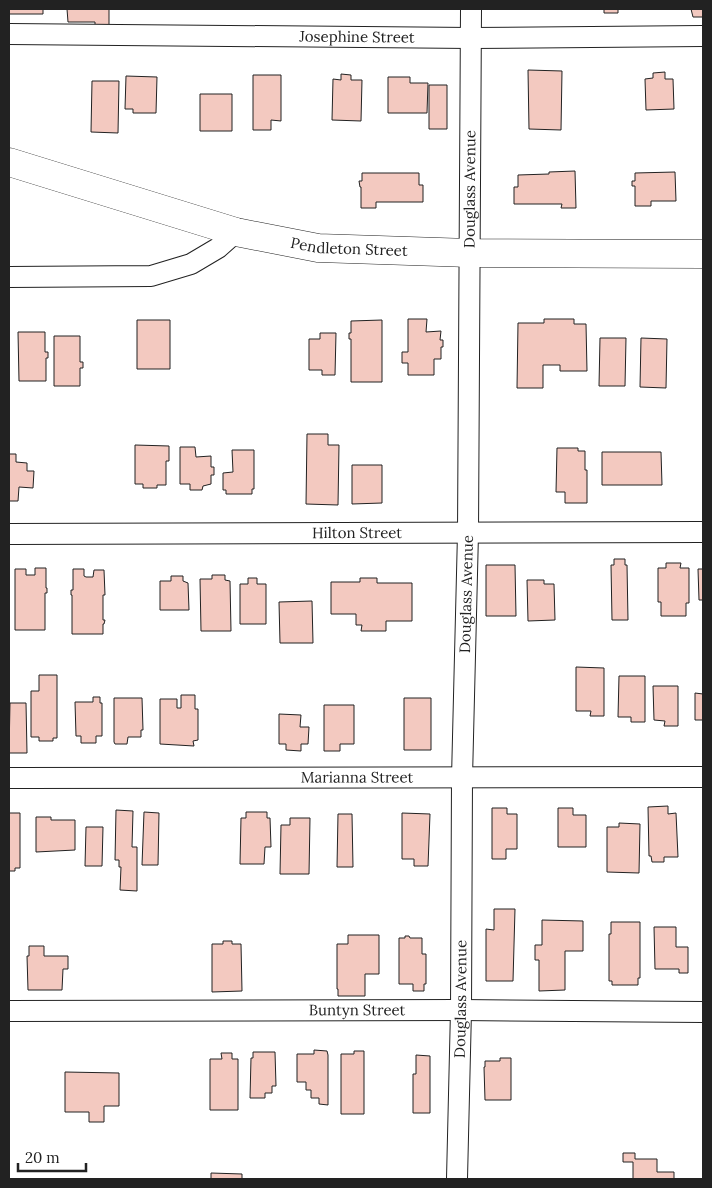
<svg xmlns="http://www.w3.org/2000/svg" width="712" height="1188" font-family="Lora,serif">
<rect width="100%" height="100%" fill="#fff"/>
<!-- building -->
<path fill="#f3c9c0" stroke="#222" d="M9,9H43V14H9Z
M67,9H109V25H95V22H68Z
M604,9H618V13H604Z
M691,9H703V17H693Z
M528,70L562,71L561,130L529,129Z
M665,72V79H673L674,109L646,110L645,79L653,78V73Z
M341,74L351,75V80H362L361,121L332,120L333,79L341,80Z
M253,75H281V121L271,120V130H253Z
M126,76L157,77L156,113H133V109H125Z
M388,77H410V83H428L427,113H388Z
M92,81H119L118,133L91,132Z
M429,85H447V129H429Z
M200,94H232V131H200Z
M575,171L576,208H561L562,204H514V187H518V175L549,174V172Z
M675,172L676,201H651V206H635V186H632V181H635V173Z
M362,173H419V185H423V202H376V208H361V187H360L359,181H362Z
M408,319H427L426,332L441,331L440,340H443V347H441V359H434V375H408V363H402V352H408Z
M544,319H574V324H586L587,371H560V365H543V388H517L518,323H544Z
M137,320H170V369H137Z
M382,320V382H351V339H349V333H351V321Z
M18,332H45V352H48V358H46V381H19Z
M320,333H336L335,375H322V370H309V339H320Z
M54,336H80V362H83V368H80V386H54Z
M600,338H626L625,386H599Z
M641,338L667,339L666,388L640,387Z
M307,434H328V445H339L338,505L306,504Z
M135,445L169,446V461H166V485H157V488H143V484H135Z
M180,447H195L196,457L211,456V467H214V475H211V484L203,486L202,490H190V484H180Z
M557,448H578V451H585V470H587V503H565V492H556Z
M232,450H254V489H252V494H226V490H223V473L233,472Z
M602,452H661L662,485H602Z
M9,454H16V462L27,463V471H34L33,488L19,487L18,501H9Z
M352,465H382V503L352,504Z
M614,559H625V565H627L628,620H612L611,565H614Z
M666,563H681L680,568H689V603H686V616H661V602H658V568H666Z
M703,563V600H699L698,569H703Z
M486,565H515L516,616H486Z
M35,568H46V588H47V593H45V630H15V569H26V575H35Z
M73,569H84V576L86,577H93L94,570H104L105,595H103V620H105L104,624H103V634H72V595H71V590H73Z
M212,575H225V580L230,581L231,631H201L200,579H212Z
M171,576H183V581L188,583L189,610H160V581H171Z
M248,578H257V584H266V624H240V584H248Z
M360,578H377V583H412V621H386V631H361L362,625H356V614H331V582H360Z
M527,580H544V584H554L555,620L528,621Z
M312,601L313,643H280L279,602Z
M576,667L604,668V716H590L591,711H576Z
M39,675H57V738H53V741H39V737H31V691H39Z
M619,676H645V722H631V717H618Z
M653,686H678V726H664L665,721L654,720Z
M695,693L703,694V720H695Z
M181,695H195V709H198V740L193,741L194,746L160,744V699H177V708H181Z
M93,697H100V703H102V736H96V743H81V736H76L75,702H93Z
M114,698H142L143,730H141V737H128L127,744H115L114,742Z
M404,698H431V750H404Z
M10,703H26L27,753H9Z
M324,705H354V744H340V751H324Z
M279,714L301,715L300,727H309L308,744H301V751L286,750V744H279Z
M668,806V814L676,813L678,857H664V862H652L651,856H649L648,807Z
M492,808H507V814H517V849H506V859H492Z
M558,808H573V815H586V847H558Z
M116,810L133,811L132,847H137V891L120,890L121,867H119V860H115Z
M144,812L159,813L158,865H142Z
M246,812H267V818H270L271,847H265L264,864H240L241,818H246Z
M9,813H20V868H15V871H9Z
M402,813L430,814L428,866H414V859H402Z
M338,814H352L353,867H337Z
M36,817H51V820H75V850L36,852Z
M290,818H310L309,874H280L281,825H290Z
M619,823L640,824L639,873L607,872V827H619Z
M86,827H103L102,866H85Z
M494,909H515L513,981H486V929L494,930Z
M542,920L583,921V951H565V990L539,991V960H535V945H542Z
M611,922H640V978H638V985H612V981H609V934H611Z
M654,927H676V947H688V973H679V969H655Z
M348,935H379V974H365V996H338V989H337V944H348Z
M405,936H409L410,938H422V954H426V984H424V991H413V984H399V938H405Z
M223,941H232V944H241L242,991L212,992V944H223Z
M29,946H44V956H68V969H63L62,990H28L27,956H29Z
M314,1050L327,1051L328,1055V1105L319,1104V1098H311V1090H306V1082H297V1054H314Z
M354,1051H364V1114H341V1054H354Z
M253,1052H275L276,1086H272V1093H265V1098H250L251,1058H253Z
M221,1053H232V1059H238V1110H210V1059H222Z
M416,1055L430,1056V1113H413V1074H416Z
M500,1058H511V1100H485L484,1067H485V1061H500Z
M65,1072L119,1073V1106H104V1122H89V1112H65Z
M623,1153H635V1159H657V1172H674V1179H633V1162H623Z
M211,1173L242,1174V1179H211Z"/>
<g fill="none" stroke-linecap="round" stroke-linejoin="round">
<!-- street casing -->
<g stroke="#222" stroke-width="22">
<g id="street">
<path id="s1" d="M9,34L471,38L703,36"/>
<path d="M9,277L151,276L191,264L218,248L236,232"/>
<path id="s2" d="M9,534L703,532"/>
<path id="s3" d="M9,778L703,777"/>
<path id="s4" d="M9,1011L461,1010L703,1012"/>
<path id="s5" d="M457,1179L461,1010L462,778L468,533L471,9"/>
</g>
</g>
<!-- secondary casing -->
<g stroke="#222" stroke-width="29">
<g id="secondary">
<path id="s6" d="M9,162L236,232L318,248L470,253L703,254"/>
</g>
</g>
<!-- street -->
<use href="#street" stroke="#fff" stroke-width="20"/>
<!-- secondary -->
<use href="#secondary" stroke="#fff" stroke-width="28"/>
</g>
<g text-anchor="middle" stroke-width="4" stroke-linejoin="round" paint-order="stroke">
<!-- street labels -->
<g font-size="15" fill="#222" stroke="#fff">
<text dy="5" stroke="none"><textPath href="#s1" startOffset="348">Josephine Street</textPath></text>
<text dy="5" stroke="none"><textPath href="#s5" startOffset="990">Douglass Avenue</textPath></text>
<text dy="5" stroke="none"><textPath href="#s6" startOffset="352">Pendleton Street</textPath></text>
<text dy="5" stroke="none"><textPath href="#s2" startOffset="348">Hilton Street</textPath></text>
<text dy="5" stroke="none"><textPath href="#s5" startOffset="585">Douglass Avenue</textPath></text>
<text dy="5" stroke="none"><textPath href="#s3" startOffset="348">Marianna Street</textPath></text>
<text dy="5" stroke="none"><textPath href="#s5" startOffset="180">Douglass Avenue</textPath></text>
<text dy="5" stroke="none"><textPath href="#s4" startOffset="348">Buntyn Street</textPath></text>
</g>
</g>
<!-- border -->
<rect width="712" height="1188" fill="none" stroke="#222222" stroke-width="20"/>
<!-- scale -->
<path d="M18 1163v8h68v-8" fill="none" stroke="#222222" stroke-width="2.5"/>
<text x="25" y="1163" font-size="15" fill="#222222" stroke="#ffffff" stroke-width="4" paint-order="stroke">20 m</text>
</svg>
